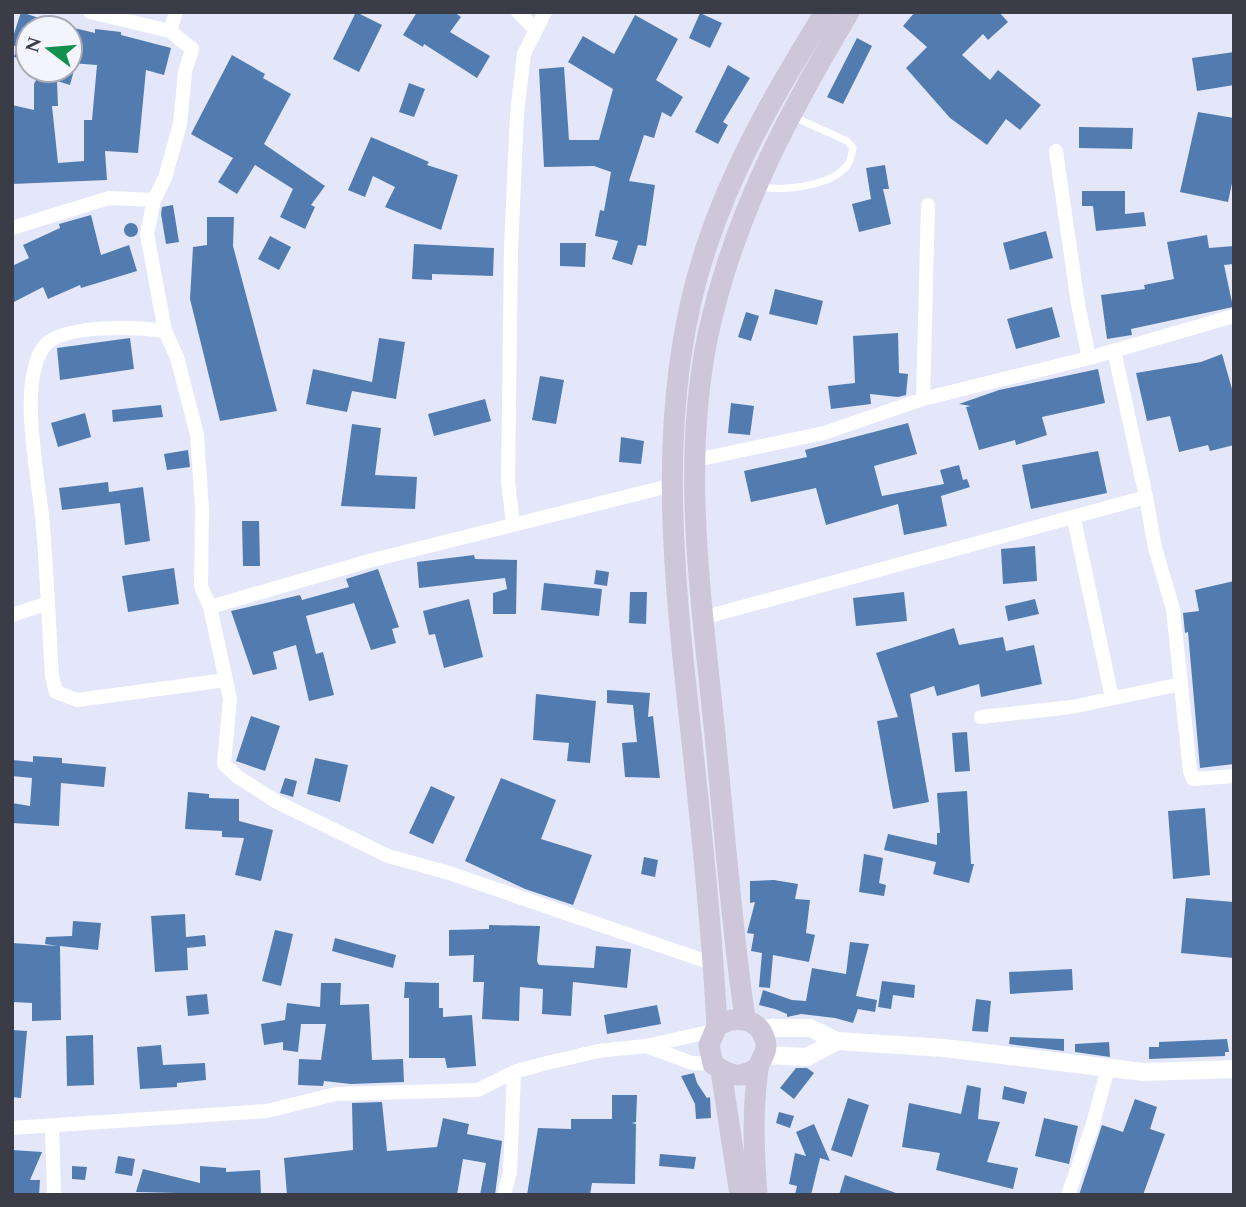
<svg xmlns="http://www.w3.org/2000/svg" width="1246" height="1207" font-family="Spectral,serif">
<rect width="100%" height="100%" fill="#e4e7fa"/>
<!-- building -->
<path fill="#527caf" d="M21,12L60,25L59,28H28V61L14,57L17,47L12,45V40Z
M356,12L382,25L359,72L333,59Z
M417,12H454L461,17L450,32L490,56L477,78L424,44L423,47L403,35Z
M915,12H999L1008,22L988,40L983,34L962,55L990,80L998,70L1041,105L1020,130L1006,119L987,145L950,118L906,68L927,47L903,26Z
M700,13L722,23L710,48L689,38Z
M635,15L678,39L656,80L683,97L671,117L662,112L654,138L644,135L629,181L655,185L646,246L638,245L632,265L612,259L618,241L595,236L600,210L604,211L611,172L594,166L544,167L539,69L564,67L569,140H599L613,89L568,62L583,36L614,54Z
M70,27L95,33V29L121,32V35L171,48L164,75L146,70L138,153L105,151L107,180L12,184V105L34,110V84L38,76L30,74V70H74L70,85L57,81L58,106H52L58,163L84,161V120H92L97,65L70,63Z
M857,38L872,46L843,104L827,97Z
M1234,52V85L1197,91L1192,58Z
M232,55L265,74L263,78L291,94L264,144L325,186L311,205L315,207L305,229L280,217L293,189L255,165L237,194L218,182L233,158L191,134Z
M728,65L750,78L723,122L728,125L718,144L695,132Z
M409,83L425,89L414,117L399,112Z
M1198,112L1234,118V174L1228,202L1180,192Z
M1079,127L1133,128L1132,149L1079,148Z
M371,137L429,162L427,165L458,175L441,230L385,207L395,187L373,176L365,197L348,190Z
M885,165L889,189H883L891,224L859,232L852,204L871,199L866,168Z
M1082,191H1125V214L1144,212L1146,226L1096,231L1093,206H1082Z
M173,205L179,242L166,244L161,214L162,207Z
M91,215L101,255L129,245L137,271L81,288L80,285L48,299L43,287L12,303V266L29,258L23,245L60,228L59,224Z
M207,217H234L233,246L277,411L220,421L190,299L193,247L207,245Z
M124 230a7 7 0 1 1 14 0a7 7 0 1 1-14 0Z
M1046,231L1053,258L1010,270L1003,243Z
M1207,235L1209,248L1234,246V264L1224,265L1233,307L1131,329L1132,335L1107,339L1101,295L1145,289L1144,285L1174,279L1167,242Z
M270,236L291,247L279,270L258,259Z
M560,243H586L585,267L560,266Z
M414,244L494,248L493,276L432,274V280L412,279Z
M775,289L823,301L817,325L769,314Z
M1052,307L1060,337L1016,349L1007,319Z
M746,312L759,316L751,341L738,337Z
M898,333L899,373L908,374L906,395L898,397L870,394L871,404L831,409L828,386L855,383L853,336Z
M130,338L134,369L60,380L57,348Z
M379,338L405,342L396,399L352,391L347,412L306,404L313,369L372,382Z
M1222,354L1234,396V445L1210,451L1208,445L1179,452L1170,416L1147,421L1136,373L1201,362Z
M1098,369L1105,403L1042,417L1047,435L1016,445L1015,440L979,450L966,407L971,406L959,404L999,390Z
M540,376L564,380L556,424L532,420Z
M485,399L491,421L434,436L428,414Z
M731,403L754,406L750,435L728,433Z
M161,405L163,417L113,422L112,410Z
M85,413L91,437L58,447L51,423Z
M908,423L917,454L874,466L882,496L944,484L940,470L959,465L963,480L967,479L970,487L941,496L947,526L904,535L898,504L826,525L816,488L751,502L744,471L807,457L805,450Z
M352,424L381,428L375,475L417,477L415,509L341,506Z
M621,437L644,441L641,464L619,462Z
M188,450L190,467L167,470L164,454Z
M1098,451L1107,493L1031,509L1022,465Z
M108,482L109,492L143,487L150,541L125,545L120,503L62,510L59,488Z
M242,521H259L260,566H243Z
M1035,546L1037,581L1003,584L1001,549Z
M474,555L475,559L517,560L516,614H493V593L507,589L505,578L419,588L417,562Z
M174,568L179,604L128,612L122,576Z
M378,569L399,627L392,629L396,643L371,650L354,603L306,616L316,654L323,652L334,695L309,701L296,645L273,652L277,669L253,675L231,611L300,595L302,600L349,587L346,579Z
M596,570L609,572L607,586L594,584Z
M1234,581V764L1200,768L1188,632L1185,633L1183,613L1199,611L1195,590Z
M544,583L602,589L599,616L541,610Z
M630,592H647L646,624L629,623Z
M904,592L907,621L856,626L853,598Z
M469,599L483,657L444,668L435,634L429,635L423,611Z
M1035,599L1039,614L1008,621L1005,606Z
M954,628L959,645L1003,637L1006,651L1034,645L1042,684L981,697L979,684L937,696L934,686L910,694L929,802L893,809L877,721L898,717L876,653Z
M607,690L650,693L648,717L653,716L660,778L625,777L622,743L637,742L633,705L607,703Z
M536,694L596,701L590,763L567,761L569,743L533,740Z
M251,716L280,726L265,771L236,761Z
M967,732L970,771L955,772L952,733Z
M33,756L62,758V763L106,767L104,787L61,783L59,826L12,823V803L30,806L32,778L12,776V760L33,762Z
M315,758L348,765L340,802L307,794Z
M285,778L297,781L293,797L280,793Z
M501,778L556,800L541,839L592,855L573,905L525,889L465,861Z
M431,786L455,797L433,844L409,833Z
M967,791L971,864H974L969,883L933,874L936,862L884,850L888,834L937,845V833H940L937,793Z
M188,792L209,794V798L239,799V821L273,830L261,881L235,875L244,838L222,837V831L185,829Z
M1205,808L1210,875L1173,879L1168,811Z
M864,854L883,858L879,883L886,885L884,896L859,892Z
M644,857L658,860L655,877L641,874Z
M774,880L798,884L795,899L810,900L806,933L815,935L809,962L773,955L770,988L759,987L762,953L751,951L754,934L747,933L755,902L750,903V881Z
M1186,898L1234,902V958L1181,953Z
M185,914L186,937L205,935L206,946L187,948L188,970L155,972L151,916Z
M73,921L101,923L98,950L60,946L61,1020L32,1021V1003L12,1002V943L58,946L45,944L46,937L72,936Z
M489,925L540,926L537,961L539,965L594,968L596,946L631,949L627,988L573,982L571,1016L542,1014L543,989L520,987L519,1021L482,1019L484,982H473L474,955L449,956V930L489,929Z
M275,930L293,934L281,986L262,981Z
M335,938L396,955L393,968L332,951Z
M850,942L869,944L856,996L877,1000L875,1012L858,1009L853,1023L835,1018L801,1014L787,1017V1014L775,1009L759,1005L763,990L792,1000L806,1001L812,968L846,974Z
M1072,969L1073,990L1010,994L1009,972Z
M882,981L915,985L914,998L893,995L891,1009L878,1007Z
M405,982L439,983V1008H443V1017L472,1015L476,1066L447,1068L445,1058H409V998H404Z
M321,983H341L340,1005L369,1004L372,1060L403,1059L404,1082L351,1084L324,1081L323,1086L298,1085L299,1059L321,1060L326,1024H301L298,1052L283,1050V1042L264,1045L261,1024L285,1020L287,1003L320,1007Z
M207,994L209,1014L188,1016L186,996Z
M976,999L991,1001L988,1032L972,1031Z
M657,1005L661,1024L607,1034L604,1015Z
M12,1030L27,1031L21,1098L12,1097Z
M93,1035L94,1085L67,1086L66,1036Z
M1010,1037L1064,1039V1051L1009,1044Z
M1227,1039L1229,1052H1225V1056L1149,1059V1047H1159V1042Z
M1109,1042L1110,1057L1075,1052V1044Z
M161,1045L163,1065L205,1063L206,1080L177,1083V1087L140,1089L137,1047Z
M796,1068H807L814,1073L794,1099L780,1088Z
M694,1073L697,1083L707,1098L710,1097L711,1118L696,1119L695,1104L681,1076Z
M967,1085L981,1088L978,1119L1000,1122L987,1162L1018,1168L1013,1189L936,1170L940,1153L902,1147L909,1103L961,1114Z
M1004,1086L1027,1092L1024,1104L1002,1099Z
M612,1095H637L636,1122L632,1123L636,1124L635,1184L592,1183L590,1195H527L538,1128L571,1129V1119H612Z
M848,1098L869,1105L852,1157L831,1150Z
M1135,1099L1157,1107L1150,1129L1165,1134L1143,1195H1079L1102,1125L1123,1132Z
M382,1102L387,1151L437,1147L443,1118L469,1124L467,1134L502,1141L495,1195H480L486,1163L463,1159L457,1195H287L284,1158L353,1150L352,1103Z
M779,1112L794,1116L790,1128L776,1123Z
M1044,1118L1078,1126L1069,1164L1035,1156Z
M814,1124L830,1161L820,1158L811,1195H795L797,1186L789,1184L795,1153L806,1156L796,1132Z
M12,1150L42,1152L30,1180H40L39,1195H12Z
M660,1154L696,1157L694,1169L659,1166Z
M118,1156L135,1159L132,1176L115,1173Z
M72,1166L87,1167L85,1180L72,1179Z
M200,1166L226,1168V1172L260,1170L261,1195L136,1192L143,1169L200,1183Z
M845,1175L896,1193V1195H839Z"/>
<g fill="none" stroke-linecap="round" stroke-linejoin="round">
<!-- service -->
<path stroke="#fff" stroke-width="7" d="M761,187C784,191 834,186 848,164C851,160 852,152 853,148L847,141L792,116"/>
<!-- minor -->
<path stroke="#fff" stroke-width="14" d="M90,12L170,31L192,49L185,72L180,124L165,178L154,200L147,234L165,331L177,357L197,435L202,509L201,587L210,607L230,699L224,764L238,777L277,802L388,856L449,873L714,964
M518,12L535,29
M170,31L176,12
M1056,151L1078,304L1089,358
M12,228L109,198L154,200
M165,331C139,327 59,323 43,348C17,386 40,483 43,527C47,577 49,626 52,676L56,692L77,700L226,680
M1114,350L1146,497
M923,399L928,205
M696,460L824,433L923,399L1089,358L1234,316
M1074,519L1112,698
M513,524L508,481L511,248L517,113L524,54L545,12
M210,607L369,561L673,485
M12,615L48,603
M702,618L1146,497L1155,548L1173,609L1190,771L1193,779L1234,776
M981,717L1072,707L1181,684
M646,1046L692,1063L713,1064
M52,1127L54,1195
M12,1128L267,1111L336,1094L478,1090L514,1072L543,1064L598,1051L646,1046L713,1031
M504,1195L510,1172L514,1072
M1068,1195L1092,1127L1108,1068"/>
<!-- tertiary -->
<path stroke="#fff" stroke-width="18" d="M759,1028H810L837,1041L944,1048L1143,1072L1234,1069
M765,1055L807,1057L837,1041"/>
<!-- secondary -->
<path stroke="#cdc7d9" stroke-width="21" d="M745,1019C731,922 724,823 714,725C701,597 681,463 708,335C734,215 787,116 849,12
M717,1026C712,931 702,836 692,742C674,578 653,407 706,248C734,163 778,88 825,12
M721,1071L740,1195
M757,1195C754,1154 752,1111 758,1070C759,1059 769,1053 765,1040C759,1017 734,1015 717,1026L709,1045L713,1064C728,1076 742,1080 758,1067"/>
</g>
<!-- border -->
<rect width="1246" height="1207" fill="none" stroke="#3a3c48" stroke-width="28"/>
<!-- north arrow -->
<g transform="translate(49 49) rotate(286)"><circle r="33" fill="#f4f5fc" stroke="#aaabb4" stroke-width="2"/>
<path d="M0-5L12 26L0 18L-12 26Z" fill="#11914e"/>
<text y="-10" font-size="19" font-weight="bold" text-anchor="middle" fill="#3a3c48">N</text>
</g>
</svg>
